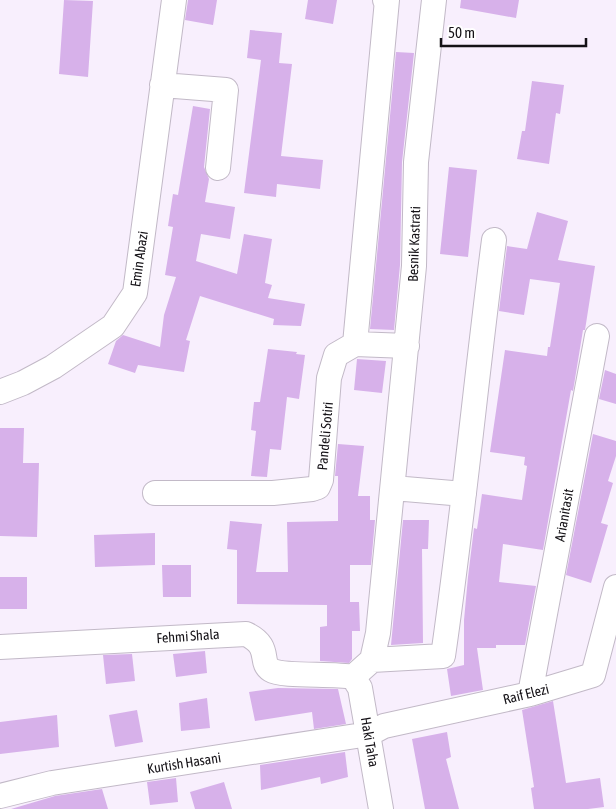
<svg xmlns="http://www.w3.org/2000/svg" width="616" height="809" font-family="'Asap Condensed',sans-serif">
<rect width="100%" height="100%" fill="#f8effd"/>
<!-- building -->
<path fill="#d7b1ea" d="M64,0L93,1L88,77L59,74Z
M188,0H217L213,25L185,20Z
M308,0H337L333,24L305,19Z
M461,0H519L516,18L460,8Z
M250,30L282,33L279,63L292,64L281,156L323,160L320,189L277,184L276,197L244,193L261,60L247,58Z
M396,52L414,53L402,162L400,265L394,330L370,329Z
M532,81L564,85L560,114L556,113L549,164L517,159L522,131H525Z
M193,106L210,109L204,167L209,179L205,202L235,207L230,239L201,234L196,261L237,274L244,234L272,239L265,283L272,285L268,298L305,304L301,326L273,325L274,319L200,296L186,340L190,341L184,372L138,365L135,373L108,364L116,341L123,335L160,347L164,315L176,277L165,275L173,227L168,226L173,194L178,195Z
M449,167L477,170L468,257L440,254Z
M537,212L568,221L558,260L595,266L585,330H583L573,391L571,390L543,550L503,544L499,582L536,586L525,645H496V648H477L483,690L451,696L447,669L464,665V620L468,577L474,528L477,529L482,494L522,500L527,466L524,465L525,457L490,452L505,350L547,356L548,347H550L560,283L530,279L524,315L499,311L507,246L527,249Z
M268,349L297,352L296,354L305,355L299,399L287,397L281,450L270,449L267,477L251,476L256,431L251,430L254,402H260Z
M357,359L386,361L382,393L354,390Z
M605,370L616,374V404L599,399Z
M0,428H24L23,463H39L37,537L0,536Z
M593,434L616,441V456L608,481L613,483L601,523L608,525L591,583L566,575Z
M338,444L364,446L358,496H370V520H375L371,565H350V602H359L360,631H352V659L349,663L320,661V627L327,626V605L237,604V550L227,549L230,521L262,524L256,572H288L287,522L338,521V476H335Z
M403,520H429L428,549H422L423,643L391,645Z
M155,533V565L95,567L94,535Z
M162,565H191V597H163Z
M0,577H27V609H0Z
M205,651L207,673L176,677L173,654Z
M132,654L135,681L106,684L103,655Z
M278,688L338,689L346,724L314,729L312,712L255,721L249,692Z
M207,698L210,728L181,731L179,703Z
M553,701L566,783L600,778L604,807L588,809H534L531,788L534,787L522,710Z
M137,710L143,742L115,747L109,715Z
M57,715L59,747L0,754V722Z
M447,732L451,757L446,759L459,809H425L412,739Z
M345,752L348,777L321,784L320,777L261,790L260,765Z
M176,778L178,802L150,805L147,782Z
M224,782L232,809H195L190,792Z
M102,789L108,809H11L55,796Z"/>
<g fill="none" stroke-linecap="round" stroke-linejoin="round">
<!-- street casing -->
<g stroke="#c2b9c7" stroke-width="26">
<path id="street" d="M162,85L226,90L218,168
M355,344L387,0H385
M0,392L23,383L53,367L113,326L135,293L174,0
M393,488L464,494
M155,493H273L312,489L318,487L321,480L329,378L336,355L355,344L407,346
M0,647L246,634C273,647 258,662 271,670C282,677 333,673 353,677
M372,660L443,656C463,518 476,379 494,240
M353,677L372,660L378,633L414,266L416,162L434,0
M353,677L360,688L381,809
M530,694L597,336
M0,796L52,783L369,734L384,726L530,694L593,675L616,587"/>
</g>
<!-- street -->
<use href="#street" stroke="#fff" stroke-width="24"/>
</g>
<g text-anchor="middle" stroke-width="4" stroke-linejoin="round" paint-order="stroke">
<!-- street labels -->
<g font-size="14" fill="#141116" stroke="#fff">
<text transform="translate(414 244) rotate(-88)" y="5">Besnik Kastrati</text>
<text transform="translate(139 259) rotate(-82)" y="5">Emin Abazi</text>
<text transform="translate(325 436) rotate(-85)" y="5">Pandeli Sotiri</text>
<text transform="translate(564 515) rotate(-80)" y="5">Arianitasit</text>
<text transform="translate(188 636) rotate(-4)" y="5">Fehmi Shala</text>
<text transform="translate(526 694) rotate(-14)" y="5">Raif Elezi</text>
<text transform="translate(370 742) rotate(80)" y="5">Haki Taha</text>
<text transform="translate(184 763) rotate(-9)" y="5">Kurtish Hasani</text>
</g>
</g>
<!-- scale -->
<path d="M441 38v8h145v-8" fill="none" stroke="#141116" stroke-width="2.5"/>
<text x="448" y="38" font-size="15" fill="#141116" stroke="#ffffff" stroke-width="4" paint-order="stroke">50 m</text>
</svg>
